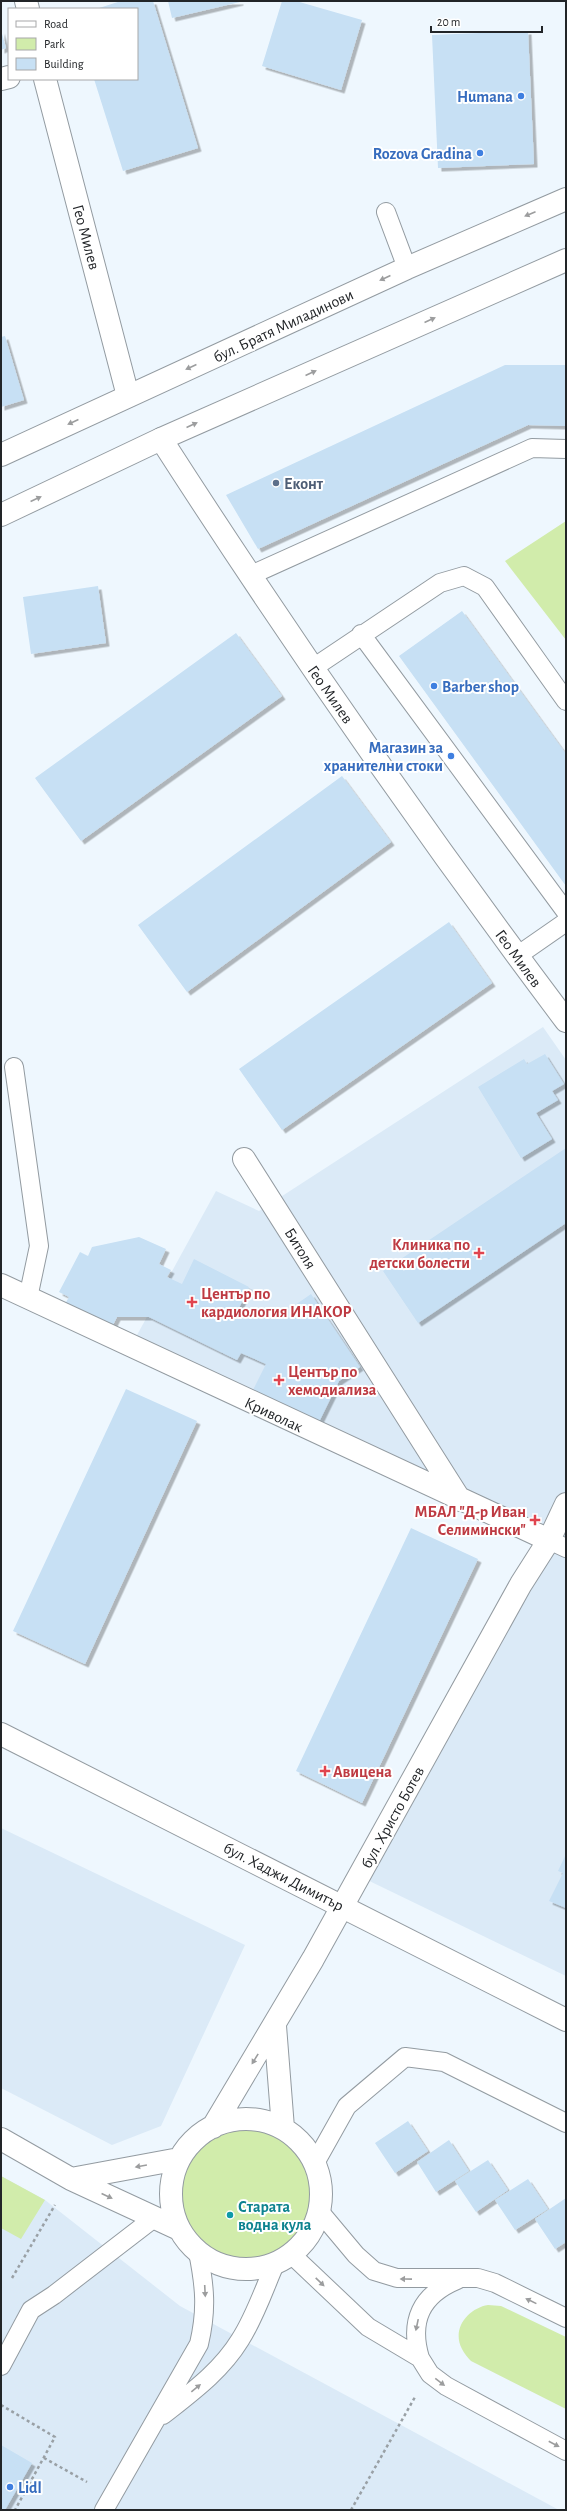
<svg xmlns="http://www.w3.org/2000/svg" width="567" height="2511" font-family="'Alegreya Sans',sans-serif">
<defs>
<filter id="shadow"><feDropShadow dx="3.5" dy="3.5" stdDeviation="0" flood-color="#0004"/></filter>
</defs>
<rect width="100%" height="100%" fill="#eef7fe"/>
<!-- built -->
<path fill="#dbeaf7" d="M543,1027L566,1060V1976L359,1876L549,1540L131,1346L216,1191L259,1211Z
M1,1828L245,1945L161,2126L112,2145L1,2088Z
M1,2176L45,2200L180,2306L559,2510H1Z"/>
<!-- green -->
<path fill="#d1ecab" d="M566,521V640L505,561Z
M182 2194a64 64 0 1 1 128 0a64 64 0 1 1-128 0Z
M1,2176L45,2200L21,2239L1,2228Z
M488,2305L501,2306L566,2337V2409L471,2361C468,2358 464,2353 462,2349C451,2328 469,2308 488,2305Z"/>
<!-- building -->
<path fill="#c7e0f4" filter="url(#shadow)" d="M121,1H153L198,148L123,171L94,79H137V9H96Z
M168,1H240V2L172,18Z
M282,1H296L362,20L341,90L262,66Z
M1,30L6,48L1,50Z
M528,31L534,164L438,168L432,35Z
M5,336L24,400L1,407V337Z
M505,365H566V426L528,425L258,549L226,495Z
M98,586L106,643L31,654L23,597Z
M462,611L566,754V886L399,656Z
M236,633L282,696L81,841L35,778Z
M342,776L391,842L187,992L138,925Z
M449,922L492,983L282,1130L239,1069Z
M545,1054L564,1084L552,1091L558,1100L536,1113L552,1139L521,1158L478,1087L524,1059L527,1064Z
M566,1148V1223L418,1323L383,1271Z
M139,1237L166,1249L159,1264L171,1270L167,1277L182,1284L194,1259L249,1287L238,1310L258,1319L261,1309L278,1317L311,1294L360,1367L339,1381L318,1424L252,1392L266,1364L241,1353L237,1360L149,1317H117L108,1335L61,1311L69,1297L59,1292L80,1252L88,1256L92,1247Z
M126,1389L197,1421L85,1664L13,1631Z
M411,1528L478,1559L362,1803L296,1771Z
M566,1854V1908L549,1901L563,1873L558,1871Z
M408,2121L428,2151L395,2173L375,2143Z
M449,2140L469,2171L436,2192L417,2162Z
M488,2160L508,2190L476,2212L455,2181Z
M528,2179L548,2209L515,2230L495,2200Z
M566,2198V2242L555,2249L535,2219Z
M1,2445L32,2463L5,2510H1Z"/>
<g fill="none" stroke-linecap="round" stroke-linejoin="round">
<!-- lane casing -->
<g stroke="#939ba1" stroke-width="20">
<path id="lane" d="M386,212L407,268
M249,576L532,448L566,449
M361,634L566,912
M313,668L440,583L464,576L485,587L566,701
M517,956L566,922
M14,1067L39,1246L28,1298
M549,1540L566,1548
M315,2163L347,2106L405,2057L444,2062L566,2123
M320,2212L356,2255L374,2271L397,2278H478L495,2283L566,2318
M292,2255L368,2327L420,2358L430,2374L446,2386L566,2451
M420,2358C409,2321 421,2295 457,2280
M1,2366L31,2310L54,2295L154,2218
M163,2415C192,2392 221,2371 240,2340C255,2317 264,2289 275,2264
M104,2510L199,2344C207,2310 205,2287 198,2252"/>
</g>
<!-- street casing -->
<g stroke="#939ba1" stroke-width="24">
<path id="street" d="M26,1L28,9
M1,79L9,77
M45,79L128,396
M161,439C289,638 424,832 566,1021
M244,1159L460,1500
M1,1285L549,1540
M275,2026L283,2128
M171 2194a75 75 0 1 1 150 0a75 75 0 1 1-150 0Z
M213,2127L313,1959L521,1584L549,1540L566,1504
M1,2139L71,2179L179,2229
M71,2179L179,2159"/>
</g>
<!-- secondary casing -->
<g stroke="#939ba1" stroke-width="24">
<path id="secondary" d="M1,455L407,268L566,199
M1,515L161,439L566,260
M1,1734L566,2020"/>
</g>
<!-- path -->
<path stroke="#99a0a5" stroke-width="2.5" stroke-dasharray="3 3" stroke-linecap="butt" d="M12,2278L55,2205
M1,2405L55,2437L15,2510
M44,2458L87,2482
M351,2510L415,2397"/>
<!-- lane -->
<use href="#lane" stroke="#fff" stroke-width="18"/>
<!-- street -->
<use href="#street" stroke="#fff" stroke-width="22"/>
<!-- secondary -->
<use href="#secondary" stroke="#fff" stroke-width="22"/>
</g>
<!-- one-way arrows -->
<defs><path id="oneway-solid" d="M-6-.8H1V-3.2L6.5 0L1 3.2V.8H-6Z"/></defs>
<g fill="#9c9d9e">
<use href="#oneway-solid" transform="translate(530 214) rotate(157)"/>
<use href="#oneway-solid" transform="translate(385 278) rotate(155)"/>
<use href="#oneway-solid" transform="translate(430 320) rotate(-24)"/>
<use href="#oneway-solid" transform="translate(191 367) rotate(155)"/>
<use href="#oneway-solid" transform="translate(311 373) rotate(-24)"/>
<use href="#oneway-solid" transform="translate(73 422) rotate(155)"/>
<use href="#oneway-solid" transform="translate(192 425) rotate(-24)"/>
<use href="#oneway-solid" transform="translate(36 499) rotate(-25)"/>
<use href="#oneway-solid" transform="translate(255 2059) rotate(122)"/>
<use href="#oneway-solid" transform="translate(141 2166) rotate(170)"/>
<use href="#oneway-solid" transform="translate(107 2196) rotate(25)"/>
<use href="#oneway-solid" transform="translate(406 2279) rotate(-179)"/>
<use href="#oneway-solid" transform="translate(320 2282) rotate(44)"/>
<use href="#oneway-solid" transform="translate(205 2291) rotate(87)"/>
<use href="#oneway-solid" transform="translate(531 2301) rotate(-154)"/>
<use href="#oneway-solid" transform="translate(417 2325) rotate(102)"/>
<use href="#oneway-solid" transform="translate(440 2382) rotate(38)"/>
<use href="#oneway-solid" transform="translate(196 2388) rotate(-39)"/>
<use href="#oneway-solid" transform="translate(554 2444) rotate(28)"/>
</g>
<!-- markers -->
<g fill="#3f7fe0" stroke="#fff" stroke-width="1.5">
<circle cx="521" cy="96" r="4"/>
<circle cx="480" cy="153" r="4"/>
<circle cx="434" cy="686" r="4"/>
<circle cx="451" cy="756" r="4"/>
<circle cx="10" cy="2487" r="4"/>
</g>
<circle fill="#5c6f8a" stroke="#fff" stroke-width="1.5" cx="276" cy="483" r="4"/>
<g fill="#e0444e" stroke="#fff" stroke-width="1.5">
<path d="M477 1247h4v4h4v4h-4v4h-4v-4h-4v-4h4z"/>
<path d="M190 1296h4v4h4v4h-4v4h-4v-4h-4v-4h4z"/>
<path d="M277 1374h4v4h4v4h-4v4h-4v-4h-4v-4h4z"/>
<path d="M533 1514h4v4h4v4h-4v4h-4v-4h-4v-4h4z"/>
<path d="M323 1765h4v4h4v4h-4v4h-4v-4h-4v-4h4z"/>
</g>
<circle fill="#0f9aa8" stroke="#fff" stroke-width="1.5" cx="230" cy="2215" r="4"/>
<g text-anchor="middle" stroke-width="4" stroke-linejoin="round" paint-order="stroke">
<!-- shop labels -->
<g font-size="16" font-weight="bold" fill="#366cbe" stroke="#fff" text-anchor="end">
<text x="513" y="102">Humana</text>
<text x="472" y="159">Rozova Gradina</text>
<text x="442" y="692" text-anchor="start">Barber shop</text>
<text x="443" y="753">Магазин за<tspan x="443" dy="18">хранителни стоки</tspan></text>
<text x="18" y="2493" text-anchor="start">Lidl</text>
</g>
<!-- street labels -->
<g font-size="16" fill="#222528" stroke="#fff">
<text transform="translate(87 237) rotate(75)" y="6">Гео Милев</text>
<text transform="translate(283 325) rotate(-25)" y="6">бул. Братя Миладинови</text>
<text transform="translate(331 694) rotate(55)" y="6">Гео Милев</text>
<text transform="translate(519 958) rotate(54)" y="6">Гео Милев</text>
<text transform="translate(301 1248) rotate(58)" y="6">Битоля</text>
<text transform="translate(274 1414) rotate(25)" y="6">Криволак</text>
<text transform="translate(392 1817) rotate(-61)" y="6">бул. Христо Ботев</text>
<text transform="translate(284 1876) rotate(27)" y="6">бул. Хаджи Димитър</text>
</g>
<!-- service labels -->
<g font-size="16" font-weight="bold" fill="#4e5e75" stroke="#fff" text-anchor="start">
<text x="284" y="489">Еконт</text>
</g>
<!-- health labels -->
<g font-size="16" font-weight="bold" fill="#be3a42" stroke="#fff" text-anchor="start">
<text x="470" y="1250" text-anchor="end">Клиника по<tspan x="470" dy="18">детски болести</tspan></text>
<text x="201" y="1299">Център по<tspan x="201" dy="18">кардиология ИНАКОР</tspan></text>
<text x="288" y="1377">Център по<tspan x="288" dy="18">хемодиализа</tspan></text>
<text x="526" y="1517" text-anchor="end">МБАЛ "Д-р Иван<tspan x="526" dy="18">Селимински"</tspan></text>
<text x="333" y="1777">Авицена</text>
</g>
<!-- culture labels -->
<g font-size="16" font-weight="bold" fill="#0d838f" stroke="#fff" text-anchor="start">
<text x="238" y="2212">Старата<tspan x="238" dy="18">водна кула</tspan></text>
</g>
</g>
<!-- border -->
<rect width="567" height="2511" fill="none" stroke="#222528" stroke-width="4"/>
<!-- legend -->
<rect x="8" y="8" width="130" height="72" fill="#ffffff" stroke="#a7a8a9"/>
<rect x="16" y="21" width="20" height="6" fill="#ffffff" stroke="#a7a8a9"/>
<text x="44" y="28" font-size="12" fill="#222528">Road</text>
<rect x="16" y="38" width="20" height="12" fill="#d1ecab" stroke="#a7a8a9"/>
<text x="44" y="48" font-size="12" fill="#222528">Park</text>
<rect x="16" y="58" width="20" height="12" fill="#c7e0f4" stroke="#a7a8a9"/>
<text x="44" y="68" font-size="12" fill="#222528">Building</text>
<!-- scale -->
<path d="M431 26v6h111v-6" fill="none" stroke="#222528" stroke-width="2"/>
<text x="437" y="26" font-size="12" fill="#222528" stroke="#ffffff" stroke-width="3" paint-order="stroke">20 m</text>
</svg>
